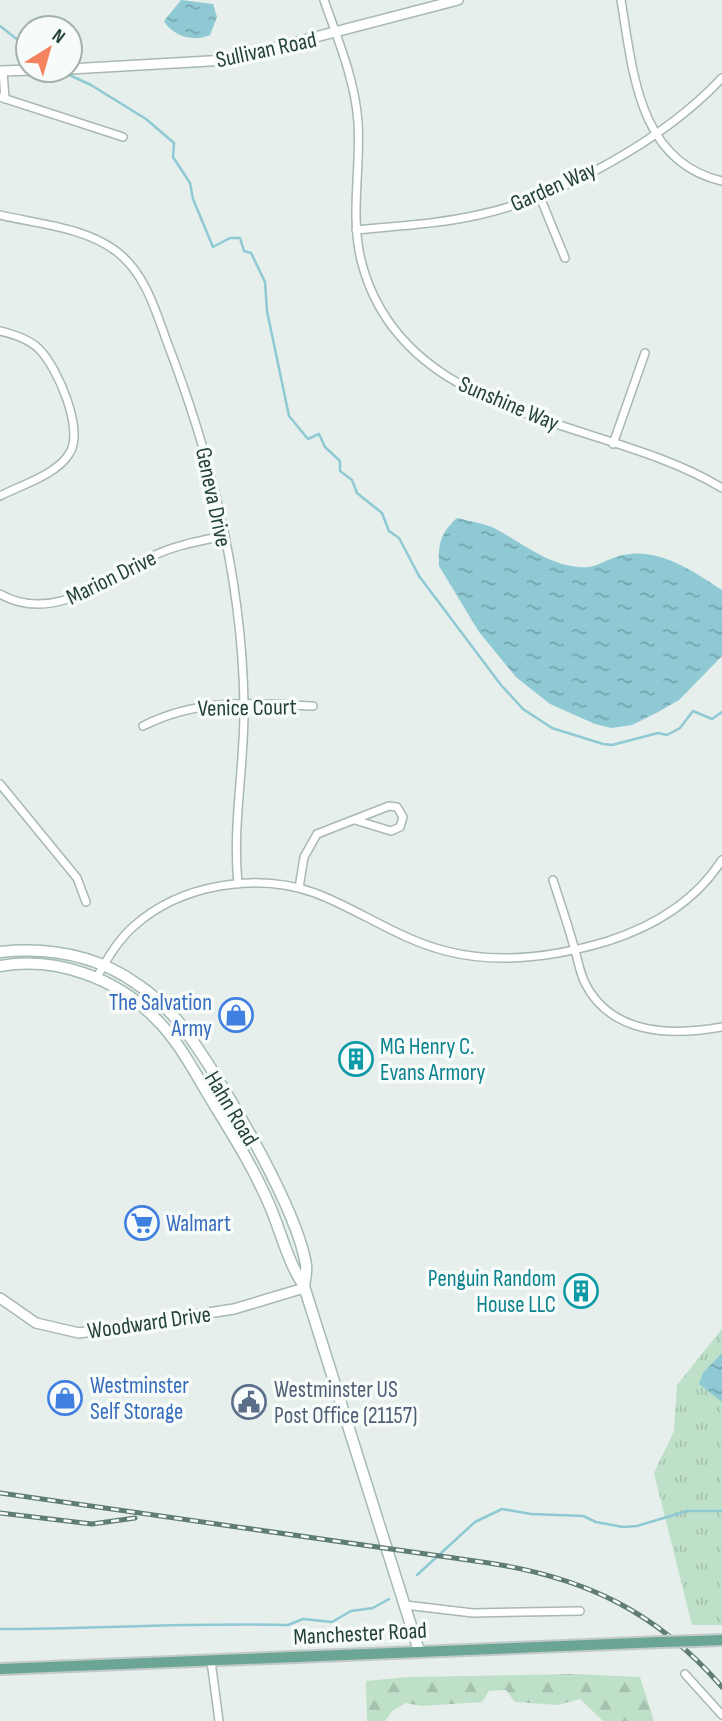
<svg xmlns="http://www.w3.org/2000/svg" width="722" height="1721" font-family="'Sofia Sans Condensed',sans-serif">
<defs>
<pattern id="forest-firs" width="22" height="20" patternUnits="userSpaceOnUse" patternTransform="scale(1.75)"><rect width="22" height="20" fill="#bfe0c8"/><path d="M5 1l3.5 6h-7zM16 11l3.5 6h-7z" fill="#a4c1ad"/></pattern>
<pattern id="park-tufts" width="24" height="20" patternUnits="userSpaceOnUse" patternTransform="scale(1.75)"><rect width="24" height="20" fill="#bfe0c8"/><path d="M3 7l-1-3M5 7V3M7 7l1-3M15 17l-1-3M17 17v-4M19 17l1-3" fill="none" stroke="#a4c1ad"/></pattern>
<pattern id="water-ripples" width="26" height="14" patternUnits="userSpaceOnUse" patternTransform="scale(1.75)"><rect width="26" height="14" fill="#8ec9d4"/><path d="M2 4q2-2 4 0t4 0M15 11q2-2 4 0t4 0" fill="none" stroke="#74a5ad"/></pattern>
</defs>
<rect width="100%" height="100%" fill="#e6efeb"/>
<!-- forest -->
<path fill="url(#forest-firs)" d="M574,1674L640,1677L654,1721H603L580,1699L558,1705L515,1702L506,1690L489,1691L482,1702L422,1706L406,1703L392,1711L385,1721H367L366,1681L408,1677Z"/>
<!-- park -->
<path fill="url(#park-tufts)" d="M722,1329V1625H692L654,1473L674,1431L677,1385Z"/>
<!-- water -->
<path fill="url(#water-ripples)" d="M181,0L213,4L217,17L210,35C195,42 173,37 164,21Z
M457,518C469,521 483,523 494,528C519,541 543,561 571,566C597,571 601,560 623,555C659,547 693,571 722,590V656L679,700L658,712L632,725L611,728L595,724L550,704L516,677L479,632L439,566C438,544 441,532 457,518Z
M722,1353V1402L699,1384L703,1373Z"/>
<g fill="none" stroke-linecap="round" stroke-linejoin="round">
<!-- stream -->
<path stroke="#8ec9d4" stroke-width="2.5" d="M0,26L28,48
M63,72L91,85L146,119L174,143L173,157L190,183L193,199L213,247L230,238H240L244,251L251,253L265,282L267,311L289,416L308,439L319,434L325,447L340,461V471L352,480L357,493L382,513L389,531L399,538L419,576L501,685L523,709L552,728L603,744L612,745L658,733L667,735L680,728L693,711L712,719L722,712
M417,1575L475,1522L502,1509L531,1514L583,1516L596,1522L623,1527L637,1526L687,1511H722
M0,1629C96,1629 192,1622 288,1625L303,1619L332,1622L351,1611L373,1608L389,1599"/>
<!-- minor casing -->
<g stroke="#a8b8b2" stroke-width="10">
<path id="minor" d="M324,0C338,40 355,80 358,122C361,169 350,214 361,260C402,424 604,416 722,488
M621,0C633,71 638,162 722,181
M3,71L5,99
M0,97L123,137
M540,197L565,258
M0,215C38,224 84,227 116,251C145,273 155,309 167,342C211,456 242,581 244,704C245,764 232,824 238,884
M356,230C397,226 438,224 478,215C561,197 664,140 722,78
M0,331C13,334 29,339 39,349C58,368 85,431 69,454C56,475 21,485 0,496
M613,444L645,353
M0,594C55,625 106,577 155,555C176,545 200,541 223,536
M143,726C198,698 253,703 313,706
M0,784L77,878L86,902
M553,880C560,902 568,925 574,947C578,959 579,971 585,983C611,1035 672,1036 722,1027
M299,888L304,857L317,834L389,806L397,807L403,817L400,827L391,831L355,820
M97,977C107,959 118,940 134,926C181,884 257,872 315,893C360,910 398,939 446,951C500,965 555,957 608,941C655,926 695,902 722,860
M405,1605L473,1613L580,1611
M211,1661L219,1721
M685,1674L722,1715"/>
</g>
<!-- tertiary casing -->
<g stroke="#a8b8b2" stroke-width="12">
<path id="tertiary" d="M70,69L227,60L458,0
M0,71L32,70
M0,1298L36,1323L79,1333L234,1309L304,1288"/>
</g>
<!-- secondary casing -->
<g stroke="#a4bbb3" stroke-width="13">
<path id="secondary" d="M0,952C49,947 96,955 137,984C152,994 165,1006 177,1020C215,1067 297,1207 306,1265C307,1272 305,1280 304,1286
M0,966C56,956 116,978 155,1018C180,1042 197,1077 215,1106C234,1137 254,1169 269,1204C281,1231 287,1261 304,1286L419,1651"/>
</g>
<!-- primary casing -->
<g stroke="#c2cac8" stroke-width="14">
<path id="primary" d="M695,1641L722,1640
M0,1669L661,1642"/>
</g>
<!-- minor -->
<use href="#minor" stroke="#fff" stroke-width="7"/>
<!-- tertiary -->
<use href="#tertiary" stroke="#fff" stroke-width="9"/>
<!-- secondary -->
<use href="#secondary" stroke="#fff" stroke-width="10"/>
<!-- primary -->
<use href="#primary" stroke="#6aa596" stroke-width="10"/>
<!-- rail casing -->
<g stroke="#5f7d75" stroke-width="5">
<path id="rail" d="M0,1493L489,1563C586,1578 657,1612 722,1687
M0,1513L92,1524L135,1518"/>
</g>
<!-- rail -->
<use href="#rail" stroke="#f7fbf9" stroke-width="2.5" stroke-dasharray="8" stroke-linecap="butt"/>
<!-- primary-bridge casing -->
<g stroke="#c2cac8" stroke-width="14" stroke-linecap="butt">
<path id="primary-bridge" d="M661,1642L695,1641"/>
</g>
<!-- primary-bridge -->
<use href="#primary-bridge" stroke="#6aa596" stroke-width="10"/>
</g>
<!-- icons -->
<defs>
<g id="shop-ring" transform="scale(1.75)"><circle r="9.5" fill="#f7fbf9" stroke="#3f7fe0" stroke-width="1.5"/><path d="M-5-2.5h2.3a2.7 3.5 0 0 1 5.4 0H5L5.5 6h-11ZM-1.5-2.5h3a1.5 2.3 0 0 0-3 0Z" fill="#3f7fe0"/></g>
<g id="building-ring" transform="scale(1.75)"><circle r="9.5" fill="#f7fbf9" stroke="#0f9aa8" stroke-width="1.5"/><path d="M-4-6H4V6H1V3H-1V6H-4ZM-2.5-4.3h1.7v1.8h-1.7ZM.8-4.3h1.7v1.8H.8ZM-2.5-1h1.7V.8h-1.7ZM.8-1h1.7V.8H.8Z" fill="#0f9aa8"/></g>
<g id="supermarket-ring" transform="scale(1.75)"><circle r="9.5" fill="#f7fbf9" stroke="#3f7fe0" stroke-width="1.5"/><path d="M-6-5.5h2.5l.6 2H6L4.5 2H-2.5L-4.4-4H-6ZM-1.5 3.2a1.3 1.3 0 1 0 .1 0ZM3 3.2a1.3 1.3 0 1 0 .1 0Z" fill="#3f7fe0"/></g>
<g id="civic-ring" transform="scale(1.75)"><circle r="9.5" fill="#f7fbf9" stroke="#5c6f8a" stroke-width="1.5"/><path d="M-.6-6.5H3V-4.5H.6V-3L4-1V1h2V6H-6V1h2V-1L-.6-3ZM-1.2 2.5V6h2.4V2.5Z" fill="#5c6f8a"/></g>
</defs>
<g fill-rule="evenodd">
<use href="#shop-ring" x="236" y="1015"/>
<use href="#building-ring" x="356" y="1059"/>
<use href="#supermarket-ring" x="142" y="1223"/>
<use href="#building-ring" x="581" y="1291"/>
<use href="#shop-ring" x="65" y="1398"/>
<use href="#civic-ring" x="249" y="1402"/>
</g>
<g text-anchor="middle" stroke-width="7" stroke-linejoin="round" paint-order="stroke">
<!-- street labels -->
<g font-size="23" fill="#24423a" stroke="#f7fbf9">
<text transform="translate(266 49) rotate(-12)" y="8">Sullivan Road</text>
<text transform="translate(553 186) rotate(-24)" y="8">Garden Way</text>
<text transform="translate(509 403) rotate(23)" y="8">Sunshine Way</text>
<text transform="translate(214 497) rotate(78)" y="8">Geneva Drive</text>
<text transform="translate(111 577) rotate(-26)" y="8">Marion Drive</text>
<text transform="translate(247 707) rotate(-1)" y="8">Venice Court</text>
<text transform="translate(232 1108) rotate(59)" y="8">Hahn Road</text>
<text transform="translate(149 1322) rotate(-8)" y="8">Woodward Drive</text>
<text transform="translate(360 1633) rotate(-3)" y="8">Manchester Road</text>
</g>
<!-- shop labels -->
<g font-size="23" fill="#366cbe" stroke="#f7fbf9" text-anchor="start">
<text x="212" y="1010" text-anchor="end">The Salvation<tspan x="212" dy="26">Army</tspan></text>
<text x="166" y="1231">Walmart</text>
<text x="90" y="1393">Westminster<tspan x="90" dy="26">Self Storage</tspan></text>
</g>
<!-- culture labels -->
<g font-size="23" fill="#0d838f" stroke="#f7fbf9" text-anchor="start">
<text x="380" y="1054">MG Henry C.<tspan x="380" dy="26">Evans Armory</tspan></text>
<text x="556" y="1286" text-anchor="end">Penguin Random<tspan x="556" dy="26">House LLC</tspan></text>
</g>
<!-- service labels -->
<g font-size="23" fill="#4e5e75" stroke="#f7fbf9" text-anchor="start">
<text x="274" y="1397">Westminster US<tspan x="274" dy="26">Post Office (21157)</tspan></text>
</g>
</g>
<!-- north arrow -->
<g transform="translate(49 49) rotate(37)"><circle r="33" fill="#f7fbf9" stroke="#a3b1ad" stroke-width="2"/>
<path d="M0-5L12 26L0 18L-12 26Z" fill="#f4845f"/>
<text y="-10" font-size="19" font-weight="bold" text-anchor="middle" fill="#24423a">N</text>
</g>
</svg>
